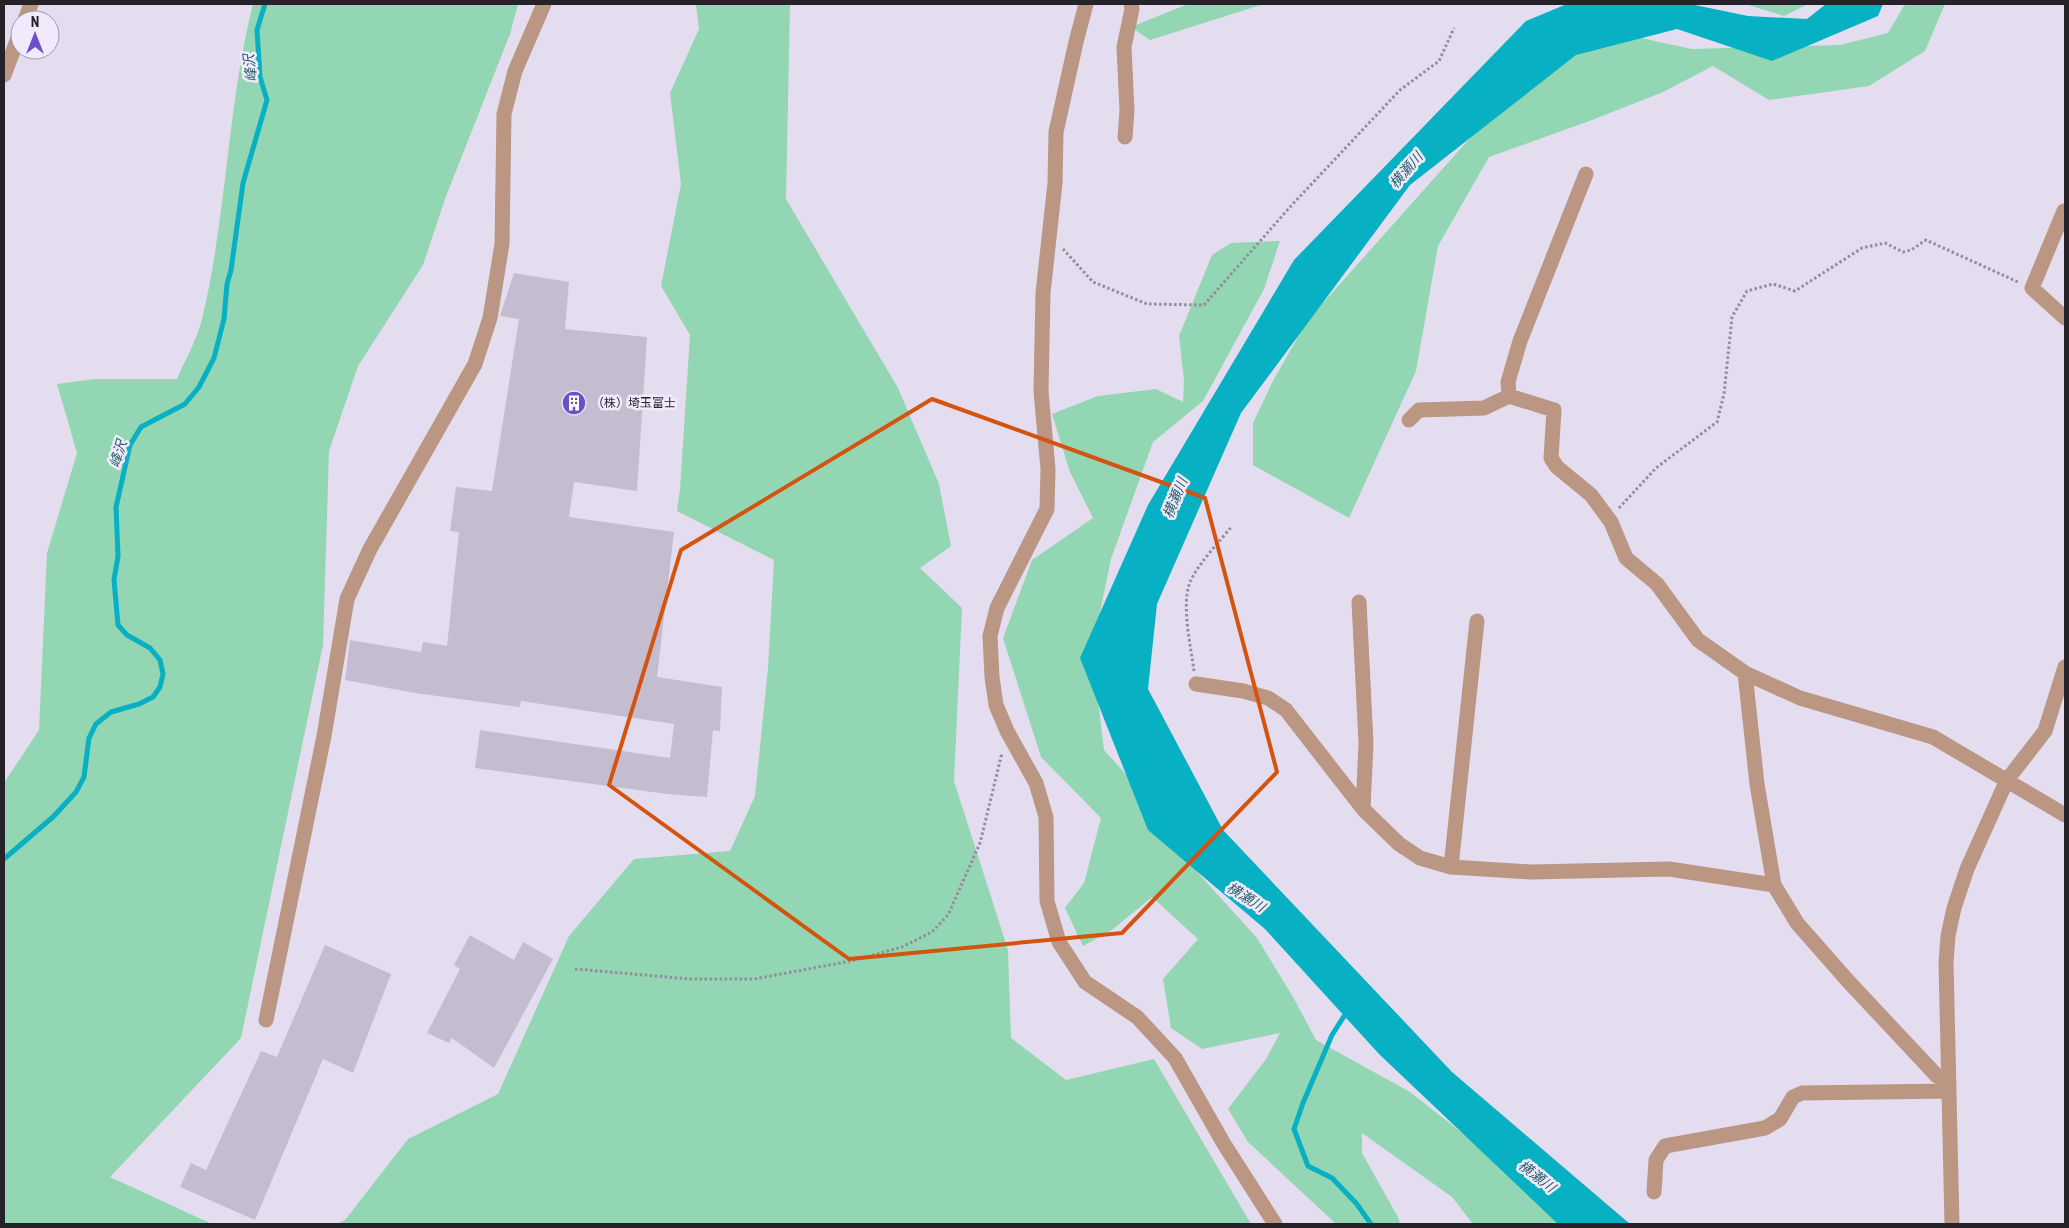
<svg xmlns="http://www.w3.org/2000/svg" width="2069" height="1228" font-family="'Roboto Condensed','Noto Sans JP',sans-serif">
<rect width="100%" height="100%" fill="#e4ddf0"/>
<!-- green -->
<path fill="#92d6b3" d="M253,4H518L510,34L445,199L423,265L358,366L329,451L323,645L241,1038L110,1177L212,1224H4V783L39,730L47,553L77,453L57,384L95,379H177C185,360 197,340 202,319C227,216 227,107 253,4Z
M696,4H790L786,199L898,388L939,484L951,546L920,568L962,608L954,781L1008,950L1011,1038L1066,1080L1154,1059L1251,1224H337L345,1220L408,1139L498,1094L569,936L634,859L730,851L755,796L768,668L774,560L677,511L680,489L690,335L661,286L681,184L670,93L699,29Z
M1188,4H1264L1150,40L1131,27Z
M1745,4H1808L1784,16Z
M1905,4H1945L1925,51L1869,86L1769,100L1713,66L1663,92L1592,120L1489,157L1438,246L1416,371L1349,518L1253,465V423L1273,381L1307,321L1503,101L1613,32L1692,49L1840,45L1888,33Z
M1280,241L1264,289L1203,401L1153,442L1111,559L1092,651L1104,750L1153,804L1198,873L1257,938L1293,997L1316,1040L1410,1092L1578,1224H1473L1452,1197L1362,1133V1153L1399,1219L1400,1224H1336L1248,1142L1228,1109L1266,1059L1280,1033L1202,1049L1171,1028L1163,979L1198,939L1152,897L1112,930L1083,946L1065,908L1084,883L1101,818L1041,757L1003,638L1032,560L1093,518L1070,472L1052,414L1098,396L1156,389L1183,402L1184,381L1179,336L1212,255L1231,243Z"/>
<!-- water -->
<path fill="#07b0c2" d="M1567,4H1690L1748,16L1807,19L1826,4H1883L1878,16L1772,61L1677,29L1576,55L1410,185L1241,413L1157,604L1148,689L1223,830L1452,1072L1630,1224H1558L1379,1054L1265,929L1148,830L1080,658L1148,505L1294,260L1526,21Z"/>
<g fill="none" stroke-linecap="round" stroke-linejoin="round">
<!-- stream -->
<path stroke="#07b0c2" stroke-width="5" d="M4,859L53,817L76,792L84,777L89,738L96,724L111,712L139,704L153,697L160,687L163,674L160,660L150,648L127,635L118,625L114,580L118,556L116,507L130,445L141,427L185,404L199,387L214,358L224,319L227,284L231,270L243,183L267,100L260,77L257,30L265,4
M1348,1010L1332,1035L1303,1103L1294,1129L1308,1166L1332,1178L1356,1203L1371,1224"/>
</g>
<!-- building -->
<path fill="#c4bdcf" d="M514,273L569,282L565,329L647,337L637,491L574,482L569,517L674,532L657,677L722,687L720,731L713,730L707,797L667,794L475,768L480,730L670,758L674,724L521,701L520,707L415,693L345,680L350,640L421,652L423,642L447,646L459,532L450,531L456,487L492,491L519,319L500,316Z
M470,935L514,960L523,942L553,959L494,1068L452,1038L449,1043L427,1033L460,969L454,965Z
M325,945L391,974L353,1073L323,1059L255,1220L180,1187L191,1163L206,1170L261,1051L277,1057Z"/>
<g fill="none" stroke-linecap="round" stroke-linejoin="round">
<!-- path -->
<path stroke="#938d9b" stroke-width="3" stroke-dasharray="2.5 2.5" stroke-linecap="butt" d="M1063,249L1093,282L1147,304L1204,305L1290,207L1400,90L1439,61L1454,28
M1619,508L1656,468L1717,422L1724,394L1732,317L1747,291L1773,284L1795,291L1862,248L1885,243L1903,252L1911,250L1926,240L2018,282
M1194,671C1191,647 1181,605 1190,582C1198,564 1219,542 1232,526
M575,969L690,979H754L851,961L902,947L932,932L948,915L980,843L1002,753"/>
<!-- minor -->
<path stroke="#bb9682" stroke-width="15" d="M1086,4L1076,42L1056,132L1055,183L1043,293L1041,391L1048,469L1047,509L997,608L990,636L992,677L996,705L1007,731L1036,783L1046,817L1047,901L1059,942L1085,982L1137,1017L1175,1058L1224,1144L1275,1224
M25,20L31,4
M4,75L20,33
M1125,137L1127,111L1124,47L1132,9L1131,4
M2064,211L2032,288L2065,318
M1509,396L1508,382L1520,341L1586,174
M1409,420L1419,410L1484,408L1509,396L1554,410L1551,458L1557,467L1591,495L1611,522L1626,558L1657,584L1698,640L1745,673L1800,698L1933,737L2065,815
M1359,602L1366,743L1363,809
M1745,673L1757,784L1774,885L1797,923L1848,981L1937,1076L1949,1081
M1196,684L1243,691L1268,698L1286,710L1363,809L1399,844L1420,858L1451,867L1531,872L1669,869L1774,885
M1451,867L1477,621
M266,1020L324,736L347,599L370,549L475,364L490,318L502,244L504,114L515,71L544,4
M1654,1192L1656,1160L1665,1146L1765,1128L1780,1119L1793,1097L1802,1093L1949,1091
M1952,1224L1946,962L1948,936L1954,908L1967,869L2007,780L2045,731L2065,667"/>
</g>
<!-- marked area -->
<path fill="none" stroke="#d4540f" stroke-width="4" stroke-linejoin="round" d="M932,399L1205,498L1277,772L1122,933L849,959L609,785L681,550Z"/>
<!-- icons -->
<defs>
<g id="building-disc" transform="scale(1.25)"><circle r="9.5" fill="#6d4fc9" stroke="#f1eafd"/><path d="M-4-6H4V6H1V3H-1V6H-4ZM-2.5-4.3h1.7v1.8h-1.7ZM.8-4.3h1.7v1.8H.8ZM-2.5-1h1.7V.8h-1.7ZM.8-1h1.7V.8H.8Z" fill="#fff"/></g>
</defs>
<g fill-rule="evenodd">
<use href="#building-disc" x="574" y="403"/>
</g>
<g text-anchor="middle" stroke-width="5" stroke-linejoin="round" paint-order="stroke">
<!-- poi labels -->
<g font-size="12" fill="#252229" stroke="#f1eafd" text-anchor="start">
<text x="592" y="407">（株）埼玉富士</text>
</g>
<!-- water labels -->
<g font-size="14" font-style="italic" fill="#296068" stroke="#f1eafd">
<text transform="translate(250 68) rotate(-97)" y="5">峰沢</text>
<text transform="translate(1406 170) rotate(-49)" y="5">横瀬川</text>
<text transform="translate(118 454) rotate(-73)" y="5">峰沢</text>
<text transform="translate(1175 498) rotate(-68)" y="5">横瀬川</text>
<text transform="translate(1246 897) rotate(32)" y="5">横瀬川</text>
<text transform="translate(1537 1176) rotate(38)" y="5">横瀬川</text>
</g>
</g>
<!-- border -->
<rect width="2069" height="1228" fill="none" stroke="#252229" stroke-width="10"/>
<!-- north arrow -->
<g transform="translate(35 35)"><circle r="24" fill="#f1eafd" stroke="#9f9aa8"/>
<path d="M0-4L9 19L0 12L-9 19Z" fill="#6d4fc9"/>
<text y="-8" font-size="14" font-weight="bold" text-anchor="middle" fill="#252229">N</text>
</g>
</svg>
